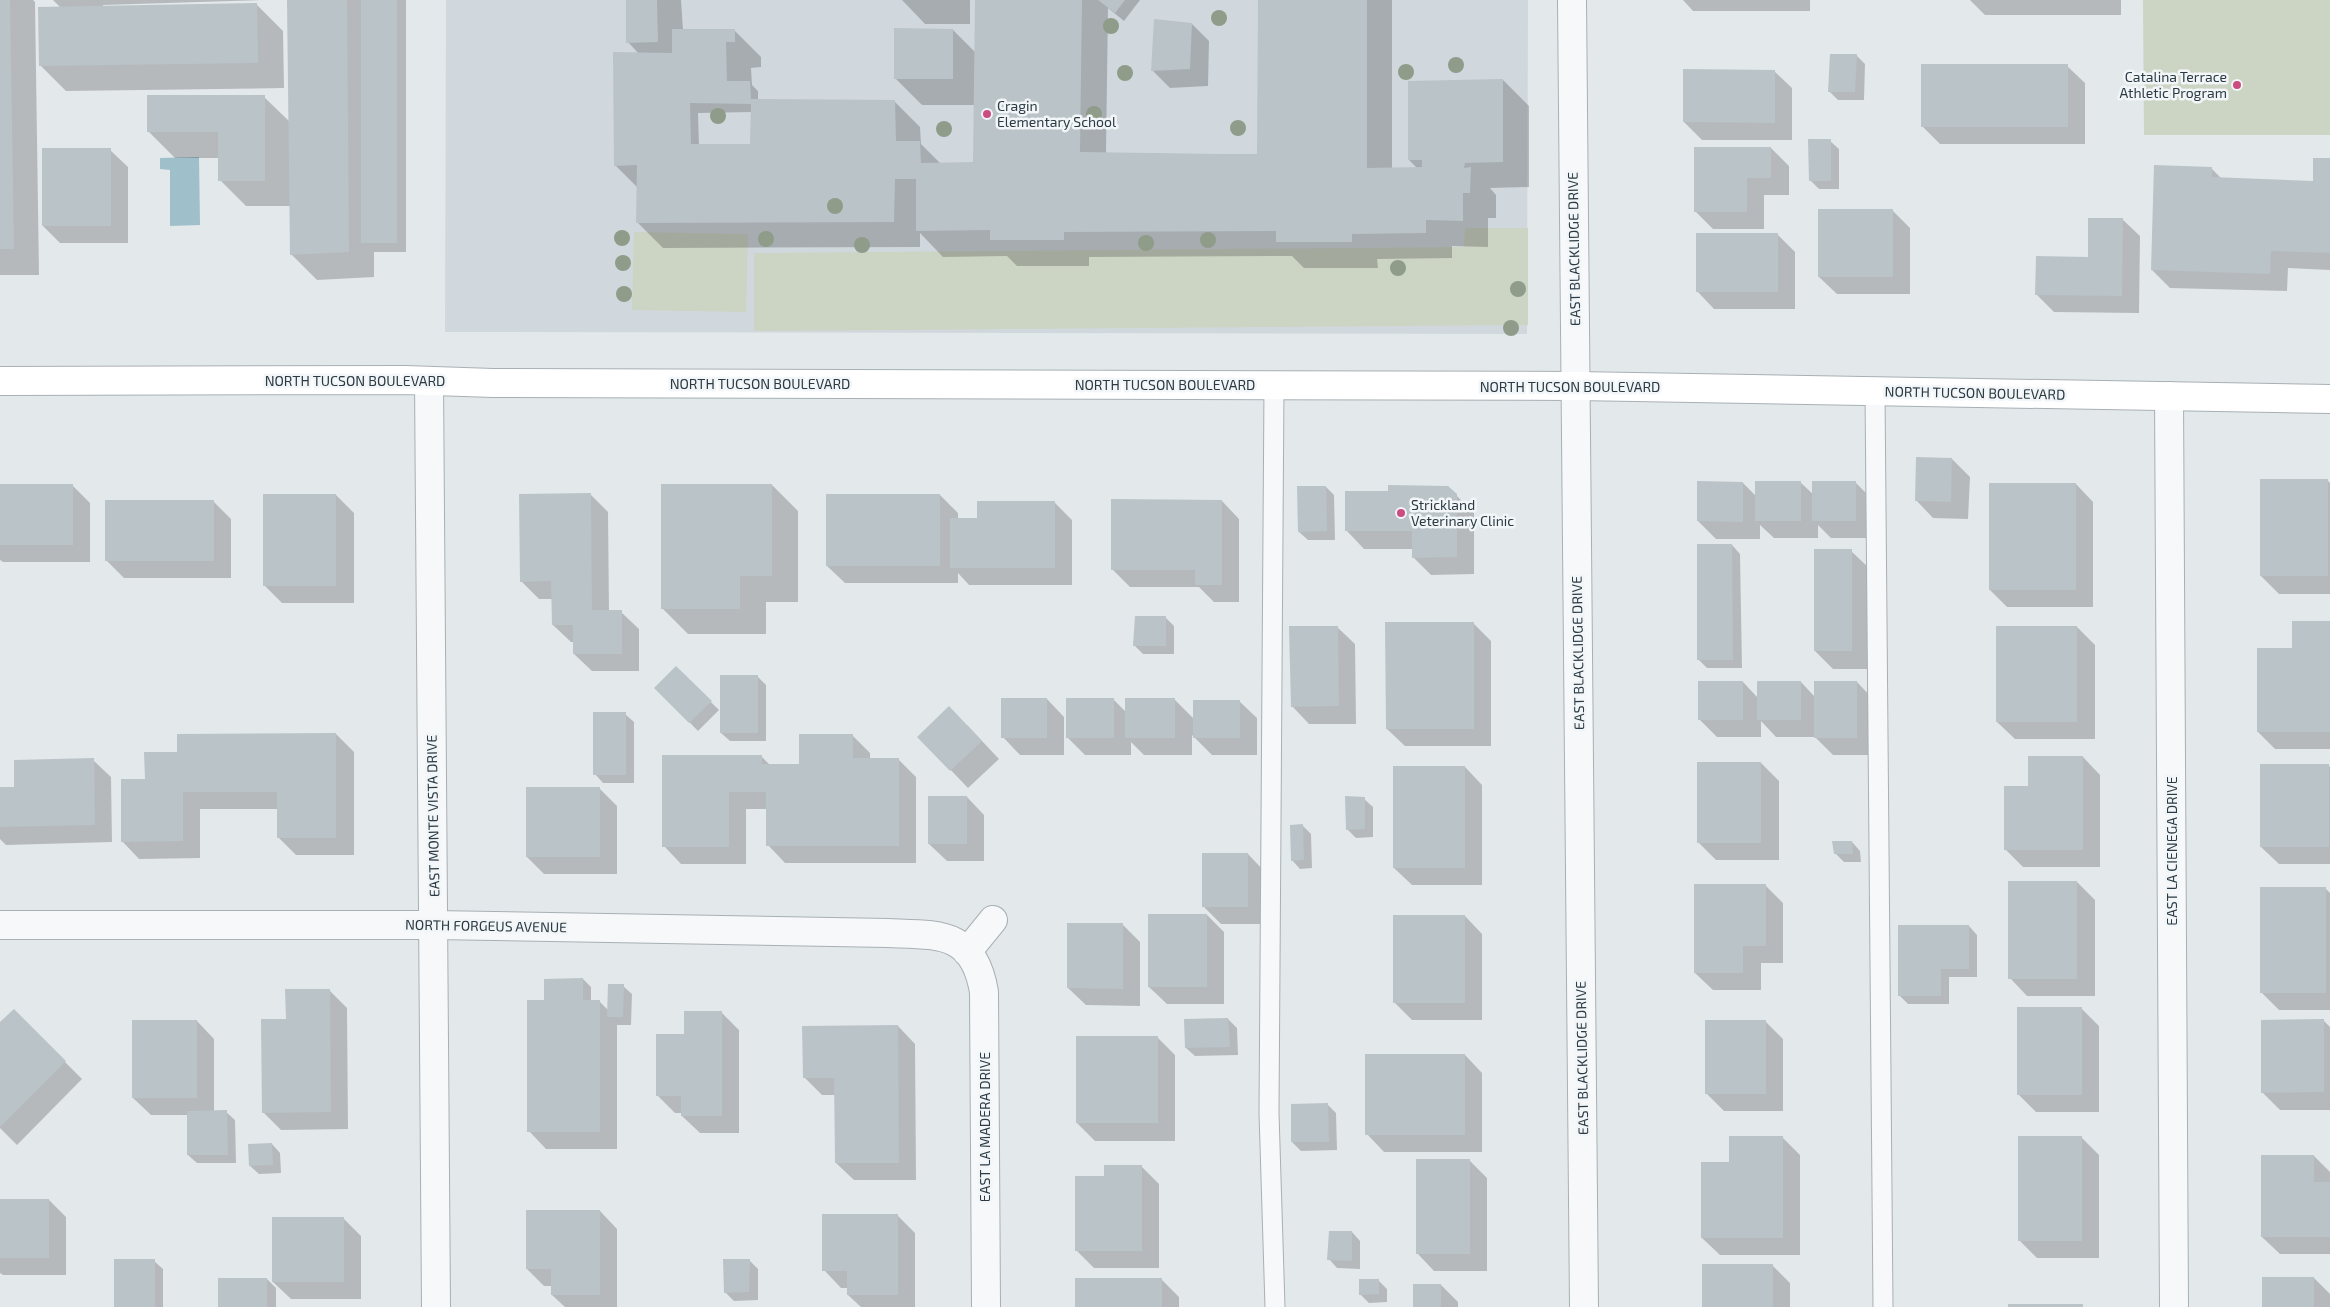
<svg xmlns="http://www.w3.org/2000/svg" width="2330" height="1307" font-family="'Exo 2',sans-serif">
<rect width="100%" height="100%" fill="#e3e8eb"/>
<!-- built -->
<path fill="#d1d8dd" d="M446,0H1528L1527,334L445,332Z"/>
<!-- green -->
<path fill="#ccd4c4" d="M2143,0H2330V135H2144Z
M1465,228H1528V325L754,331V253L1464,247Z
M634,232L748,234L746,312L632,310Z"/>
<!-- water -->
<path fill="#9fbfca" d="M199,157L200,225L170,226V170L160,169V158Z"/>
<!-- shadow -->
<path fill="#0003" fill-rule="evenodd" d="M0,0H33L35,2L39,275H0Z
M53,0H261L103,5V7L257,5L283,31L284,88L66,91L40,65L61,8Z
M288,0H406V252H374V277L317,280L291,254V206H246L220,180V158H175L149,132L264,97L290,122Z
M627,0H681L683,30L735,31L761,57V67L751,68L752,85L758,91V100L894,101L920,127L921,144L941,164L974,163L975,105H922L896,79L953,30L975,52L976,0H1140L1124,21L1108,8L1106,153L1258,155L1260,0H1392V169H1418L1409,160L1503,80L1529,106V187L1490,188L1496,195V218H1488V247L1452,246V258L1377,259L1378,268H1304L1292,256L1089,257V266H1017L1007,256L943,257L920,233V247L663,248L637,222L638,188L615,165L639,54L628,42ZM752,112V147L699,145L698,113Z
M902,0H970V24H925Z
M1683,0H1810V11H1693Z
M1970,0H2121V15H1985Z
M1192,24L1209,41L1208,86L1170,88L1152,70Z
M1856,55L1865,64L1864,100H1838L1829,91Z
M2067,66L2085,83V144H1940L1922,126Z
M1774,71L1792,88V140H1702L1684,122Z
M1830,141L1839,149V189H1819L1810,180Z
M1771,148L1789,166V195H1764V229H1713L1695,211Z
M110,150L128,167V243H60L43,226Z
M2330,160V270L2288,268L2287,291L2170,288L2152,270L2211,168L2222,179L2314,182Z
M1892,210L1910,228V294H1837L1819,277Z
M2122,219L2140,236L2139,313L2054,312L2036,294L2089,258Z
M1778,235L1795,252V309H1714L1697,291Z
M1952,459L1970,477L1968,519L1933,518L1916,500Z
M2327,480L2330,483V594H2279L2261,576Z
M1743,483L1756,496L1801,483L1814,495L1856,483L1873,500V538H1831L1818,525V538H1774L1760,525V539H1716L1698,521Z
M2076,484L2093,502V607H2007L1990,590Z
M0,485H72L90,503V562H3L0,560Z
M772,485L798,511V602H766V634H688L662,608Z
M1326,487L1334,495L1335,540H1308L1299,532Z
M590,494L608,512L609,612H621L639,629V671H592L574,654V642H571L553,625V599H539L521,581Z
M336,495L354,513V603H282L264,585Z
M940,495L958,513V520H978L1054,502L1072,520V585H969L958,573V583H845L827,566Z
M1456,495L1474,513V574L1431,575L1413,557V549H1364L1347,531Z
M213,501L231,519V578H124L106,560Z
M1222,501L1239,519V602H1214L1199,587H1130L1112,569Z
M1732,545L1740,554L1742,668H1707L1698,659Z
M1851,551L1869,568V669H1833L1815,651Z
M1165,617L1174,626V654H1143L1135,646Z
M2330,623V749H2275L2258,732L2293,650Z
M1474,624L1491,641V746H1405L1387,729Z
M1337,627L1355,644L1356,724H1309L1292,706Z
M2077,627L2095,645V739H2015L1997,722Z
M676,668L719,710L698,731L656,688Z
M758,677L766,685V741H730L721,733Z
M1743,682L1758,698L1801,682L1815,697L1857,682L1874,700V755H1833L1815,737H1776L1761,721V737H1717L1699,719Z
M1047,699L1064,717V755H1020L1003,737Z
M1113,699L1126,712L1174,699L1194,719L1239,701L1257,718V755H1212L1192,735V755H1144L1131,742V755H1085L1067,737Z
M625,714L634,722V783H603L595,774Z
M967,725L999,759L968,788L919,737Z
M336,734L354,752V855H296L279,838V809H200V858L139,859L122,841L146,781L178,754Z
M852,735L870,753V759H898L916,777V863H785L768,845V809H746V864H681L664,846L761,756L770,765H800Z
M2083,757L2100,775V867H2023L2005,849L2030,788Z
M93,760L111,777L112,842L6,845L0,839V788H16Z
M1761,763L1779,781V860H1716L1698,842Z
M2328,765L2330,767V864H2279L2261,847Z
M1465,767L1482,785V885H1412L1394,868Z
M600,789L617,806V874H544L527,857Z
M967,797L984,815V861H947L929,844Z
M1364,799L1373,807V837L1356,838L1347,829Z
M1303,826L1311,834L1312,868L1300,869L1292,860Z
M1852,842L1860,851L1861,862H1844L1835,853Z
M1248,854L1265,872V924H1221L1203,906Z
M2077,882L2095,900V996H2027L2010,978Z
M1765,885L1783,903V963H1761V990H1713L1695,973Z
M2325,888L2330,893V1010H2279L2261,992Z
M1207,915L1224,932V1004H1167L1149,987Z
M1465,916L1482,934V1020H1412L1394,1002Z
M1122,924L1140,942V1006L1086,1005L1068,988Z
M1969,926L1977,935V977H1949V1004H1908L1900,996Z
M583,979L591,987V1002H600L608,1010L623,986L632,994L631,1025H617V1149H546L529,1131L548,1002Z
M329,990L347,1008L348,1129L281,1130L263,1112L287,1020Z
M2081,1008L2099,1026V1112H2036L2018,1094Z
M14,1011L82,1079L17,1145L0,1128V1024Z
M722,1013L739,1030V1133H700L682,1116V1113H675L657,1095L685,1035Z
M1228,1019L1237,1028L1238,1055L1195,1056L1186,1048Z
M197,1021L214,1039V1112H226L235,1120L236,1163H197L188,1155V1115H151L133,1098Z
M1765,1021L1783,1039V1111H1724L1706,1093Z
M2324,1021L2330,1027V1110H2280L2262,1092Z
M898,1026L915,1044L916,1180H854L836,1163L835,1095H822L804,1077Z
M1157,1037L1175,1055V1141H1095L1077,1123Z
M1465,1055L1482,1073V1152H1384L1367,1134Z
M1327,1104L1336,1113L1337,1150L1301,1151L1292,1142Z
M1782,1137L1800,1155V1255H1720L1702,1238Z
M2081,1137L2099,1155V1258H2037L2020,1241Z
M272,1144L280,1153L281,1173L259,1174L250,1166Z
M2314,1156L2330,1172V1254H2280L2262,1237Z
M1469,1160L1487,1178V1271H1434L1417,1253Z
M1141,1166L1159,1184V1268H1094L1076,1250L1105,1177Z
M0,1200H49L66,1217V1275H3L0,1273Z
M600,1211L617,1229V1307H565L552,1295V1286H544L527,1269Z
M898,1216L915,1233V1307H861L848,1295V1288H841L824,1270Z
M343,1218L361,1236V1299H291L273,1282Z
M1352,1232L1360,1241V1269L1337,1268L1329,1259Z
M154,1261L163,1269V1307H115Z
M750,1261L758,1269V1300L734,1301L725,1292Z
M1772,1265L1790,1283V1307H1704Z
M2314,1278L2330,1294V1307H2263Z
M267,1279L276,1288V1307H220Z
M1161,1279L1179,1297V1307H1076Z
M1378,1280L1387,1289V1302L1369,1303L1360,1294Z
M1441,1285L1458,1302V1307H1414Z"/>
<!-- building -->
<path fill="#bac3c8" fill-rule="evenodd" d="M0,0H10L14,249H0Z
M287,0H347L349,252L290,255Z
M361,0H397V243H361Z
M626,0H657L658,42L626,43Z
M975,0H1082L1080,152L1223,154H1257L1258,0H1367V168L1422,167V160H1408V81L1503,79V162L1465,163L1464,168L1471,167L1470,193H1463V221L1426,220V233L1352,234V242H1276V231L1064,232V240H990V230L916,231V179H895L894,222L636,223L637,165L614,166L613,52L672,53V29H735V42H726L727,81H750L751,99L895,100L896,141H920L921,163L973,162ZM690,103L751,104L750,144H691Z
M1098,0H1125L1115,13Z
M257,3L258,63L39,66L38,7Z
M1154,19L1192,23L1190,69L1151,71Z
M894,28L953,29V79H894Z
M1830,54H1857L1855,92H1828Z
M1921,64H2068V127H1921Z
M1683,69L1775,70V123L1683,122Z
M147,95H265V181H218V132H147Z
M1808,139H1831V181H1809Z
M1694,147H1771V178H1747V212H1694Z
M42,148H111V226H42Z
M2313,158H2330V253L2271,251L2270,274L2151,270L2154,165L2212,167V177L2313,181Z
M1818,209H1893V277H1818Z
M2088,218H2123L2122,296L2035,295L2036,256L2088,257Z
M1696,233H1778V292H1696Z
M1916,457L1952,458L1951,502L1915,501Z
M2260,479H2328V576H2260Z
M1697,481L1743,482V522L1697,521Z
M1755,481H1801V521H1755Z
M1812,481H1856V521H1812Z
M1989,483H2076V590H1989Z
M0,484H73V545H0Z
M661,484H772V576H740V609H661Z
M1388,485L1448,486L1457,494V557L1412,558V531H1345V491H1388Z
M1297,486H1326L1327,531L1298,532Z
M591,493L592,610H622V654H573V625H552L551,581L520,582L519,494Z
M263,494H336V586H263Z
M826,494H940V566H826Z
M1111,499L1222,500V585H1195V570H1111Z
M105,500H214V561H105Z
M977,501H1055V568H950V518H977Z
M1697,544H1732L1733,660H1697Z
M1814,549H1852V651H1814Z
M1135,616H1166V646H1133Z
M2292,621H2330V732H2257V648H2292Z
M1385,622H1474V729H1386Z
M1289,626H1338L1339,706L1291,707Z
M1996,626H2077V722H1996Z
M676,666L712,701L689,723L654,688Z
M720,675H758V733H720Z
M1698,681H1743V720H1698Z
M1757,681H1801V720H1757Z
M1814,681H1857V738H1814Z
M1001,698H1047V738H1001Z
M1066,698H1114V738H1066Z
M1125,698H1175V738H1125Z
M1193,700H1240V738H1193Z
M949,706L982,741L950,771L917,737Z
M593,712H626V775H593Z
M336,733V838H277V792H183V841L121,842V779H145L144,752H177V734Z
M799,734H853V758H899V846H766V792H729V847H662V755H762V764H799Z
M2028,756H2083V850H2004V786H2028Z
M94,758L95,825L0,827V787H14V760Z
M1697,762H1761V843H1697Z
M2260,764H2329V847H2260Z
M1393,766H1465V868H1393Z
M526,787H600V857H526Z
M928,796H967V844H928Z
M1345,796L1365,797V829L1346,830Z
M1303,824L1304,860L1291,861L1290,825Z
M1832,841H1852L1853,854H1834Z
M1202,853H1248V907H1202Z
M2008,881H2077V979H2008Z
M1694,884H1766V946H1743V973H1694Z
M2260,887H2326V993H2260Z
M1148,914H1207V987H1148Z
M1393,915H1465V1003H1393Z
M1067,923H1123V989L1067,988Z
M1898,925H1969V969H1941V996H1898Z
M583,978V1000H600V1132H527V1000H544V979Z
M608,984H624L623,1017H607Z
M285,989H330L331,1112L262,1113L261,1019H286Z
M2017,1007H2082V1095H2017Z
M14,1009L66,1061L0,1127V1022Z
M684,1011H722V1116H681V1096H656V1034H684Z
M1228,1018L1230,1047L1185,1048L1184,1019Z
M2324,1019V1092L2261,1093V1020Z
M132,1020H197V1098H132Z
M1705,1020H1766V1094H1705Z
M898,1025L899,1163H835L834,1078H803L802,1026Z
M1076,1036H1158V1123H1076Z
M1365,1054H1465V1135H1365Z
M1328,1103L1329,1142H1291V1104Z
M227,1110L228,1155H187V1111Z
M1729,1136H1783V1238H1701V1162H1729Z
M2018,1136H2082V1241H2018Z
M272,1143L273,1165L249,1166L248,1144Z
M2261,1155H2314V1182H2330V1237H2261Z
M1416,1159H1470V1254H1416Z
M1104,1165H1142V1251H1075V1176H1104Z
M0,1199H49V1258H0Z
M526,1210H600V1295H551V1269H526Z
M822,1214H898V1295H847V1271H822Z
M272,1217H344V1282H272Z
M1329,1231H1352V1261L1327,1260Z
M114,1259H155V1307H114Z
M723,1259H750L749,1292L724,1293Z
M1702,1264H1773V1307H1702Z
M2262,1277H2314V1307H2262Z
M218,1278H267V1307H218Z
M1075,1278H1162V1307H1075Z
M1359,1279H1379V1294L1359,1295Z
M1413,1284H1441V1307H1413Z
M2008,1304H2083V1307H2008Z"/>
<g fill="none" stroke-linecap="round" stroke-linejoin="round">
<!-- lane casing -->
<g stroke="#a8b0b5" stroke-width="21">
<path id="lane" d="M1274,385L1269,1113L1275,1307
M1875,391L1883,1307"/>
</g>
<!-- street casing -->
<g stroke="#a8b0b5" stroke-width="30">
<path id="street" d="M1572,0L1584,1307
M429,381L436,1307
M2169,396L2174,1307
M0,925H434L888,933C939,935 974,931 984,992L986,1307
M967,952L993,920"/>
</g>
<!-- secondary casing -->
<g stroke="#a8b0b5" stroke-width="30">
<path id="secondary" d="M0,381L405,380L493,383L1576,386L2330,399"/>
</g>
<!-- lane -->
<use href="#lane" stroke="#f6f8f9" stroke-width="19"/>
<!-- street -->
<use href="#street" stroke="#f6f8f9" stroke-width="28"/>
<!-- secondary -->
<use href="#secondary" stroke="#fff" stroke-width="28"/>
</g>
<!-- trees -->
<g fill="#8e9c89">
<circle cx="1219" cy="18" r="8"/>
<circle cx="1111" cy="26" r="8"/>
<circle cx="1456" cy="65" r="8"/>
<circle cx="1406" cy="72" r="8"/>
<circle cx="1125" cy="73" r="8"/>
<circle cx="1094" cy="114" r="8"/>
<circle cx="718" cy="116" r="8"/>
<circle cx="1238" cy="128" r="8"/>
<circle cx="944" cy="129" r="8"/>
<circle cx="835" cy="206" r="8"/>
<circle cx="622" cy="238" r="8"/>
<circle cx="766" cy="239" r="8"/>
<circle cx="1208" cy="240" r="8"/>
<circle cx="1146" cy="243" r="8"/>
<circle cx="862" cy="245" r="8"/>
<circle cx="623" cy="263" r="8"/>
<circle cx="1398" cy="268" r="8"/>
<circle cx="1518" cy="289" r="8"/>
<circle cx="624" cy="294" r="8"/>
<circle cx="1511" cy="328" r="8"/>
</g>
<!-- markers -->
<g fill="#cc4b81" stroke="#f2f6f8" stroke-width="2">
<circle cx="2237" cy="85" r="5"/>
<circle cx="987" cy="114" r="5"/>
<circle cx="1401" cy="513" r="5"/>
</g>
<g text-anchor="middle" stroke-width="5" stroke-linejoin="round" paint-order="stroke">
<!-- poi labels -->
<g font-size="14" fill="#2b3a43" stroke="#f2f6f8" text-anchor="start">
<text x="2227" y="82" text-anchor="end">Catalina Terrace<tspan x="2227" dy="16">Athletic Program</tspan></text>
<text x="997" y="111">Cragin<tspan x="997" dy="16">Elementary School</tspan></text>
<text x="1411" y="510">Strickland<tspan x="1411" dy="16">Veterinary Clinic</tspan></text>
</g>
<!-- street labels -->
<g font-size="14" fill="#2b3a43" stroke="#f2f6f8">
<text transform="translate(1574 249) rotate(-91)" y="5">EAST BLACKLIDGE DRIVE</text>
<text x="355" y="386">NORTH TUCSON BOULEVARD</text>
<text x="760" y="389">NORTH TUCSON BOULEVARD</text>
<text x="1165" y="390">NORTH TUCSON BOULEVARD</text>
<text x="1570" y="392">NORTH TUCSON BOULEVARD</text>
<text transform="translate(1975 393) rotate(1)" y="5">NORTH TUCSON BOULEVARD</text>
<text transform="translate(1578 653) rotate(-91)" y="5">EAST BLACKLIDGE DRIVE</text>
<text transform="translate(433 816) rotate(-91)" y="5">EAST MONTE VISTA DRIVE</text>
<text transform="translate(2172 851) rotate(-90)" y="5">EAST LA CIENEGA DRIVE</text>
<text transform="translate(486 926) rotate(1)" y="5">NORTH FORGEUS AVENUE</text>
<text transform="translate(1582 1058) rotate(-91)" y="5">EAST BLACKLIDGE DRIVE</text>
<text transform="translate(985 1127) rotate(-90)" y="5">EAST LA MADERA DRIVE</text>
</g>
</g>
</svg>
